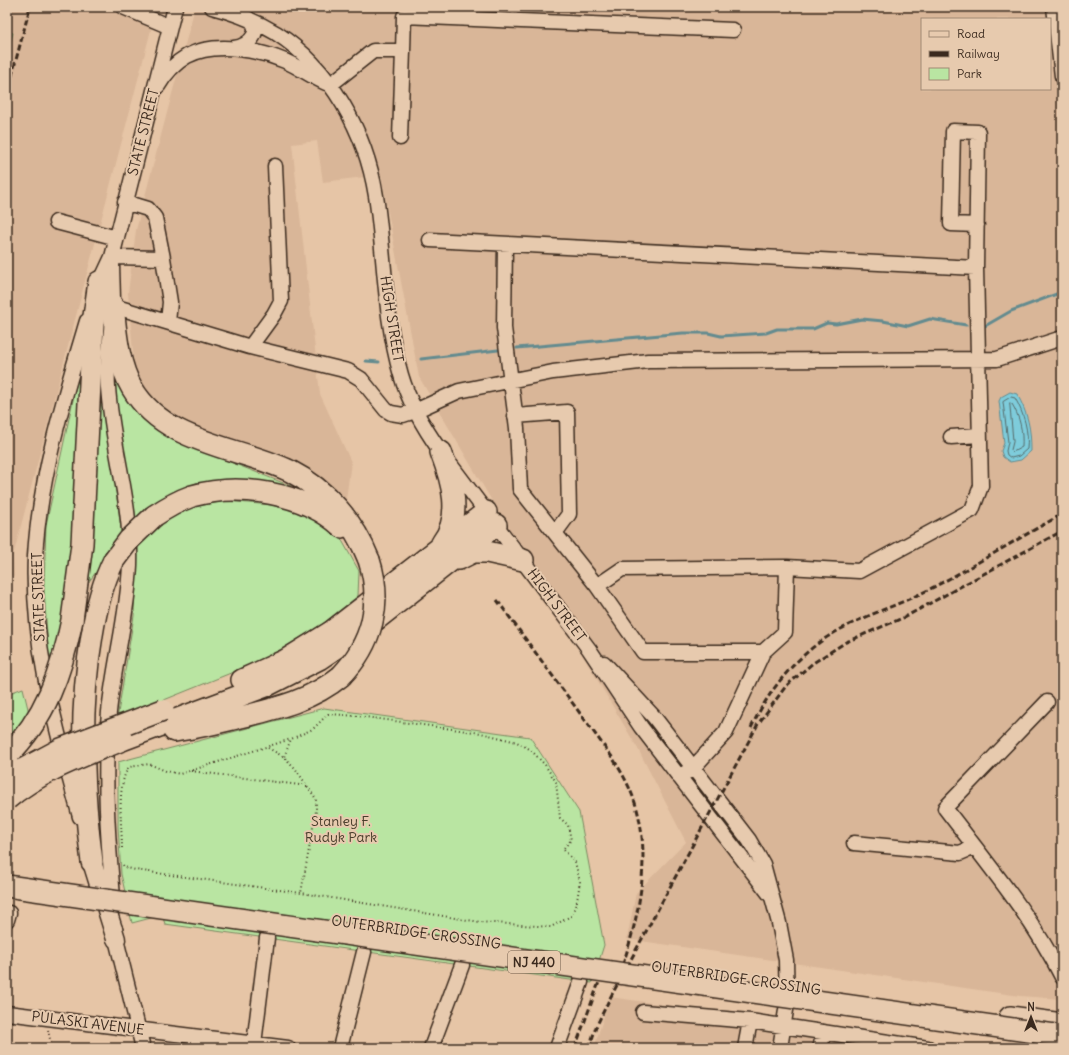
<svg xmlns="http://www.w3.org/2000/svg" width="1069" height="1055" font-family="Delius,sans-serif">
<rect width="100%" height="100%" fill="#e6c5a6"/>
<filter id="ink" filterUnits="userSpaceOnUse"><feTurbulence type="fractalNoise" baseFrequency=".025" numOctaves="2"/><feDisplacementMap in="SourceGraphic" scale="8" xChannelSelector="R" yChannelSelector="G"/><feConvolveMatrix kernelMatrix="1 2 1 2 8 2 1 2 1" color-interpolation-filters="sRGB"/></filter>
<g filter="url(#ink)">
<!-- built -->
<path fill="#d9b698" fill-rule="evenodd" d="M7,7H157L13,556L14,577L7,576V54L13,33L7,31Z
M195,7H1062V999L1020,996L627,939L636,893L686,842L638,749L419,377L381,175L323,182L317,141L292,144L320,394L351,462L345,507L171,425L135,376L128,293L136,230ZM922,19H1050V89H922Z
M610,997L967,1048H594Z"/>
<!-- green -->
<path fill="#b9e5a2" stroke="#7a8860" d="M7,31L13,33L7,54Z
M81,363L75,499L67,604L49,667L44,587L46,525Z
M114,371L146,421L192,447L291,486L243,480L196,483L160,500L136,519L114,397Z
M97,379L108,431L122,536L88,583Z
M225,501L272,505L305,513L339,535L359,571L358,596L321,625L263,660L117,719L134,616L136,542L159,525L189,508Z
M23,688L29,713L7,741V694Z
M324,708L530,737L579,812L604,945L592,983L165,924L162,915L132,923L121,874L118,827V762Z"/>
<!-- water -->
<path fill="#7eccdb" stroke="#638b8f" d="M1010,392L1017,394C1028,414 1031,428 1031,451L1021,460L1010,462L1003,457L1001,451L1004,443L999,401L1001,397Z"/>
<g fill="none" stroke-linecap="round" stroke-linejoin="round">
<!-- shore -->
<path stroke="#566b6a" stroke-width="1" d="M1011,397L1015,398C1024,414 1029,431 1027,449L1019,456L1011,458L1007,455L1006,451L1008,442L1003,402Z
M1010,403L1012,404C1020,417 1023,432 1022,447L1013,452L1011,450L1013,442Z"/>
<!-- stream -->
<path stroke="#638b8f" stroke-width="3" d="M985,326L1011,311L1062,292
M517,348L683,333H708L721,336L766,333L777,329H813L827,323L836,324L862,319L883,321L908,326L930,319L966,325
M421,359L498,350
M366,361L379,362"/>
<!-- minor casing -->
<g stroke="#3b2a1e" stroke-width="17">
<path id="minor" d="M123,7L170,27
M212,7C235,13 256,21 276,33C331,68 366,133 376,196C385,255 384,317 401,375C409,403 424,428 441,452L589,649L641,727L771,896
M1054,7L1062,76
M234,48C251,46 265,28 246,17
M330,85L373,51H403L404,16L733,30
M158,86C165,74 175,63 187,56C216,41 258,50 285,61C299,67 312,77 326,83
M400,138L403,51
M56,222L117,238
M430,240L976,268
M505,244L504,328L517,428L520,489L597,586
M112,257L163,258L155,218L148,209L125,202
M163,258L170,302L168,322
M112,259C112,274 113,290 113,305C112,333 106,359 108,387C112,448 132,502 130,565C128,614 114,663 109,712C103,778 108,842 114,908
M97,289L112,257L175,7
M113,306L250,347L348,371L361,379L386,410L391,413L403,415L415,411L459,391L553,372L648,361L997,359L1062,338
M250,347L274,314L281,301L275,166
M515,416L567,412L569,514L555,533
M951,437L979,435
M787,567L859,571L972,510L981,486L976,268L978,132L953,131L951,224L977,225
M604,663L654,717L749,840L763,864L779,923L786,960L787,1004L780,1048
M1047,702L945,808C986,862 1032,916 1062,977
M679,777L693,768L726,732L763,652L785,632L787,567L622,569L597,586L643,652H763
M80,817C57,731 31,645 35,556C40,475 64,398 87,321
M854,843L960,853L974,847
M7,920L9,913
M115,929L116,939L143,1048
M643,1012L750,1021L928,1048
M7,1013L288,1048
M254,1044L267,938
M340,1048L364,952
M431,1048L462,965
M557,1048L581,982
M745,1048L750,1021
M820,1048L824,1032"/>
</g>
<!-- major casing -->
<g stroke="#3b2a1e" stroke-width="21">
<path id="major" d="M92,862L116,939"/>
</g>
<!-- highway casing -->
<g stroke="#3b2a1e" stroke-width="24">
<path id="highway" d="M113,306C116,333 118,364 132,388C165,444 237,446 290,471C327,490 354,522 369,560
M441,452C452,481 463,516 442,543
M154,516C166,508 178,501 192,496C240,482 305,493 342,527
M459,559L473,552H487L523,560
M72,620L82,544L93,323L99,282
M242,680L286,660L331,632L486,512
M174,731C196,728 216,723 237,718C274,709 311,701 341,676
M122,740L266,686L319,659L369,625L496,525
M92,862C82,787 79,710 92,635C96,609 102,584 114,560
M1010,1017L1062,1024"/>
</g>
<!-- path -->
<path stroke="#3b2a1e" stroke-width="2" stroke-dasharray="1 3" stroke-linecap="butt" d="M268,748L284,757L295,768L316,799V811L301,893
M191,771L307,786
M122,848C122,827 116,785 129,767L149,764L166,771L180,774L291,739
M123,865L124,867L135,870L301,893L480,922L551,927L571,916L576,907L580,882L575,862L563,849L571,840L568,825L560,818L556,782L545,765L531,750L517,742L481,733L358,716L328,714L313,729L291,739L284,757
M48,1030L52,1048"/>
<!-- minor -->
<use href="#minor" stroke="#e7caae" stroke-width="14"/>
<!-- major -->
<use href="#major" stroke="#e7caae" stroke-width="18"/>
<!-- highway -->
<use href="#highway" stroke="#e7caae" stroke-width="21"/>
<!-- rail -->
<path stroke="#3b2a1e" stroke-width="3" stroke-dasharray="6 3" stroke-linecap="butt" d="M7,94L30,7
M497,600L612,757C617,765 622,773 626,781C655,837 642,907 623,964
M751,728C770,687 801,650 841,629C867,615 895,606 922,593C968,570 1013,541 1059,516
M575,1048L599,982
M589,1048L596,1027L609,1000L758,724L786,686L813,663L846,642L905,617L1062,531"/>
<!-- highway-bridge casing -->
<g stroke="#3b2a1e" stroke-width="24" stroke-linecap="butt">
<path id="highway-bridge" d="M114,560L129,540L154,516
M341,676C372,644 383,603 369,560
M7,756C45,719 62,671 72,620
M7,778L61,749L163,710
M7,799C40,771 83,756 122,740
M7,886L1062,1036"/>
</g>
<!-- highway-bridge -->
<use href="#highway-bridge" stroke="#e7caae" stroke-width="21"/>
</g>
</g>
<g text-anchor="middle" stroke-width="4" stroke-linejoin="round" paint-order="stroke">
<!-- shield labels -->
<rect fill="#e7caae" stroke="#6f5a49" stroke-width="1" x="508" y="951" width="52" height="22" rx="3"/>
<g font-size="13" font-weight="bold" fill="#3b2a1e">
<text x="534" y="967">NJ 440</text>
</g>
<!-- street labels -->
<g font-size="14" fill="#3b2a1e" stroke="#e7caae">
<text transform="translate(143 132) rotate(-76)" y="5">STATE STREET</text>
<text transform="translate(392 319) rotate(81)" y="5">HIGH STREET</text>
<text transform="translate(38 597) rotate(-92)" y="5">STATE STREET</text>
<text transform="translate(557 605) rotate(53)" y="5">HIGH STREET</text>
<text transform="translate(416 932) rotate(8)" y="5">OUTERBRIDGE CROSSING</text>
<text transform="translate(736 978) rotate(8)" y="5">OUTERBRIDGE CROSSING</text>
<text transform="translate(88 1023) rotate(7)" y="5">PULASKI AVENUE</text>
</g>
<!-- park labels -->
<g font-size="14" fill="#483d2b" stroke="#e7caae">
<text x="341" y="826">Stanley F.<tspan x="341" dy="16">Rudyk Park</tspan></text>
</g>
</g>
<!-- margin -->
<rect width="1069" height="1055" fill="none" stroke="#e7caae" stroke-width="24"/>
<rect x="12" y="12" width="1045" height="1031" fill="none" stroke="#3b2a1e" stroke-width="1.5" filter="url(#ink)"/>
<!-- legend -->
<rect x="921" y="18" width="130" height="72" fill="#e7caae" stroke="#a28a74"/>
<rect x="929" y="31" width="20" height="6" fill="#e7caae" stroke="#a28a74"/>
<text x="957" y="38" font-size="12" fill="#3b2a1e">Road</text>
<rect x="929" y="51" width="20" height="6" fill="#3b2a1e" stroke="#a28a74"/>
<text x="957" y="58" font-size="12" fill="#3b2a1e">Railway</text>
<rect x="929" y="68" width="20" height="12" fill="#b9e5a2" stroke="#a28a74"/>
<text x="957" y="78" font-size="12" fill="#3b2a1e">Park</text>
<!-- north arrow -->
<g transform="translate(1031 1017)" stroke="#e7caae" stroke-width="3" paint-order="stroke">
<path d="M0-3L7 15L0 10L-7 15Z" fill="#3b2a1e"/>
<text y="-6" font-size="11" font-weight="bold" text-anchor="middle" fill="#3b2a1e">N</text>
</g>
</svg>
